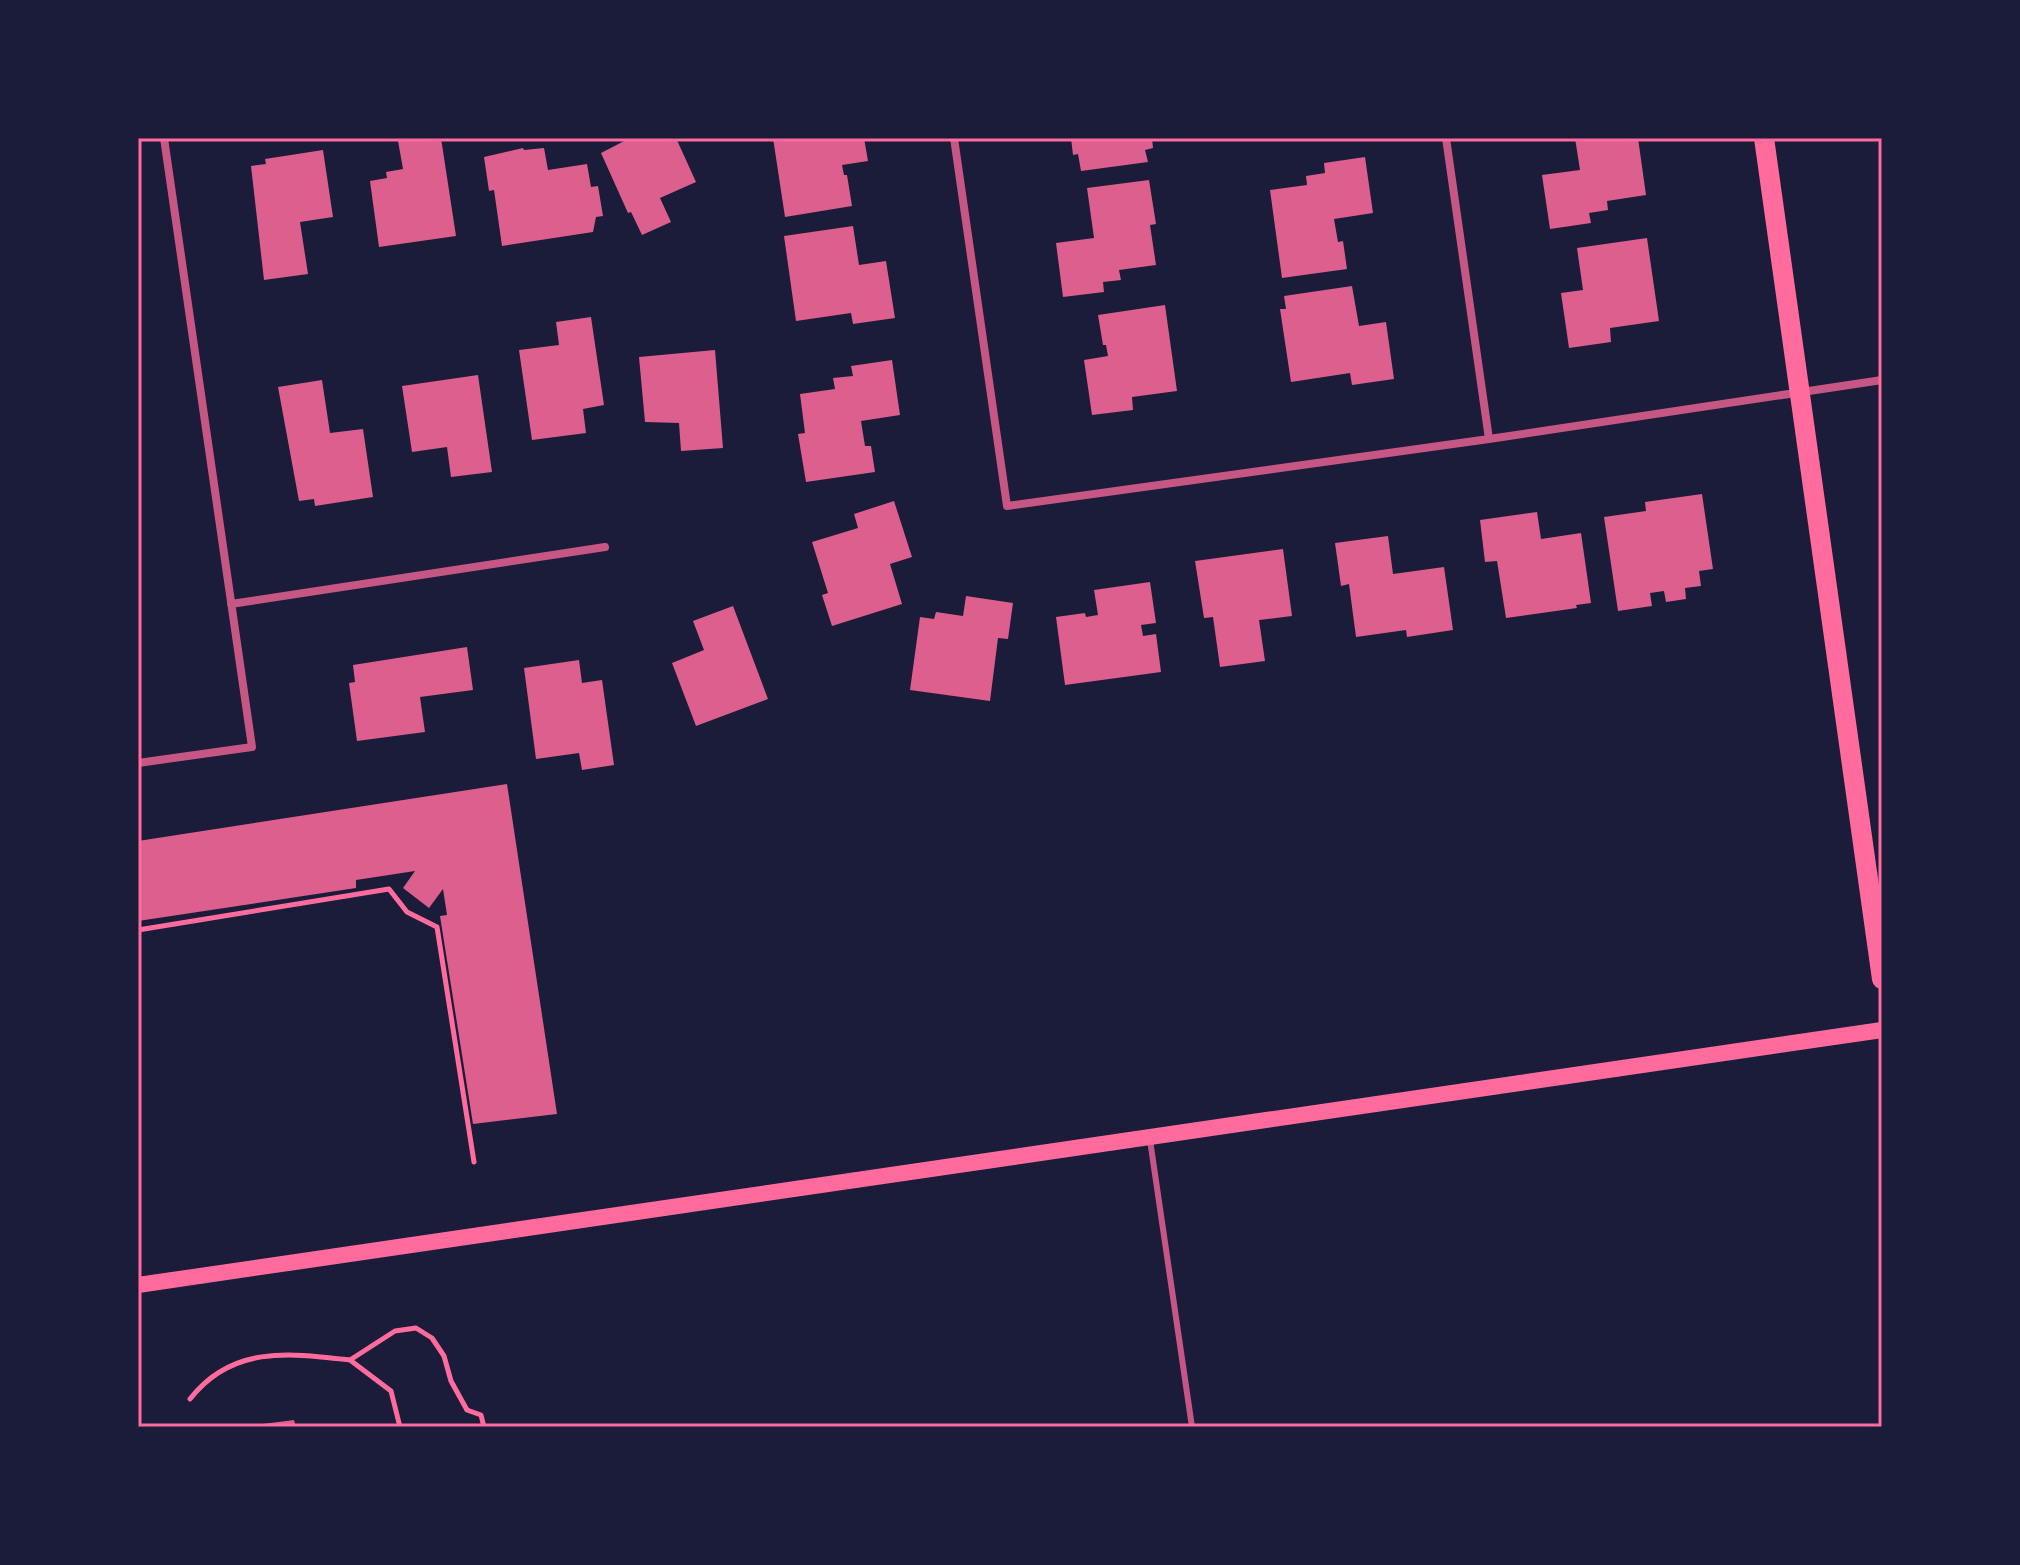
<svg xmlns="http://www.w3.org/2000/svg" width="2020" height="1565" font-family="Barlow,sans-serif">
<rect width="100%" height="100%" fill="#1b1b3a"/>
<!-- building -->
<path fill="#dd5f8e" d="M420,138H441L456,236L379,247L370,181L387,178L386,172L403,169L398,141Z
M630,138H676L696,182L660,198L671,222L642,235L631,212L628,213L601,153Z
M773,138H864L868,161L842,165L844,175H847L852,206L785,217Z
M1071,138H1152L1153,148L1145,150L1148,162L1081,171L1078,154L1073,155Z
M1575,138H1638L1646,195L1607,201L1608,210L1589,213L1591,223L1550,229L1542,175L1580,170Z
M523,148L524,150L544,148L548,170L587,164L591,187L598,186L603,216L596,217L593,232L502,246L494,190L489,191L484,157Z
M323,150L333,217L300,222L308,274L264,280L251,166L266,164L265,159Z
M1365,157L1373,213L1334,219L1338,242L1343,241L1347,269L1282,278L1270,190L1307,185L1306,176L1325,173L1324,163Z
M1149,180L1156,224L1150,225L1156,265L1119,270L1121,280L1103,282L1104,292L1063,297L1056,243L1094,238L1087,188Z
M853,226L859,265L886,261L895,318L853,324L851,313L796,321L784,236Z
M1647,238L1659,321L1610,328L1611,342L1569,348L1561,293L1583,290L1577,248Z
M1352,286L1359,326L1386,322L1394,379L1352,385L1350,373L1291,382L1280,309H1286L1284,296Z
M1165,305L1177,391L1132,397L1133,410L1092,415L1084,360L1108,356L1106,345H1103L1098,315Z
M591,317L604,405L583,409L586,433L532,440L519,350L559,345L556,322Z
M715,350L723,448L681,451L679,423L645,422L639,357Z
M892,360L900,415L861,421L865,446H871L875,472L806,482L798,434L805,433L800,394L835,389L833,378L853,376L851,366Z
M478,375L492,472L451,477L447,447L412,452L402,386Z
M322,380L330,433L363,429L373,497L315,506L314,499L299,501L278,387Z
M1702,494L1713,569L1699,571L1701,586L1685,588L1686,599L1666,602L1664,591L1650,593L1652,606L1618,611L1604,517L1646,511L1645,502Z
M894,501L912,557L890,564L902,604L832,626L822,595L828,593L812,542L858,528L854,514Z
M1537,512L1541,539L1581,533L1591,603L1576,605L1577,608L1506,618L1497,561L1485,562L1480,520Z
M1388,536L1393,574L1444,567L1453,630L1407,637L1406,630L1356,637L1349,584L1341,586L1335,543Z
M1283,549L1292,616L1259,620L1265,661L1220,667L1213,617L1204,618L1195,561Z
M1150,582L1156,623L1141,625L1143,636L1156,634L1161,672L1065,685L1056,617L1085,613L1086,617L1098,615L1094,590Z
M966,596L1013,603L1008,639L998,638L990,701L910,690L920,617L934,619L936,612L963,616Z
M733,606L768,699L696,726L672,663L704,650L693,621Z
M467,647L473,690L420,697L425,732L357,741L349,683L355,682L353,665Z
M579,660L582,683L602,680L614,765L582,770L579,753L536,759L524,668Z
M507,784L557,1114L473,1124L440,916L447,915L443,889L429,908L403,888L415,871L356,880V888L138,921V841Z
M294,1420L296,1427H255V1425Z"/>
<g fill="none" stroke-linecap="round" stroke-linejoin="round">
<!-- path -->
<path stroke="#ff6b9d" stroke-width="5" d="M138,930L389,889L407,912L437,927L474,1162
M190,1399C232,1345 290,1353 350,1360
M400,1427L391,1391L350,1360L395,1331L416,1328L432,1338L444,1356L451,1381L467,1410L481,1415L484,1427"/>
<!-- service -->
<path stroke="#c65784" stroke-width="6" d="M1150,1140L1192,1427"/>
<!-- minor -->
<path stroke="#c65784" stroke-width="8" d="M954,138L1007,506L1489,439L1882,380
M1446,138L1489,439
M231,604L605,547
M138,763L252,747L164,138"/>
<!-- secondary -->
<path stroke="#ff6b9d" stroke-width="16" d="M138,1285L1882,1030"/>
<!-- primary -->
<path stroke="#ff6b9d" stroke-width="20" d="M1764,138L1882,979"/>
</g>
<!-- border -->
<rect width="2020" height="1565" fill="none" stroke="#1b1b3a" stroke-width="280"/>
<rect x="140" y="140" width="1740" height="1285" fill="none" stroke="#ff6b9d" stroke-width="3"/>
</svg>
